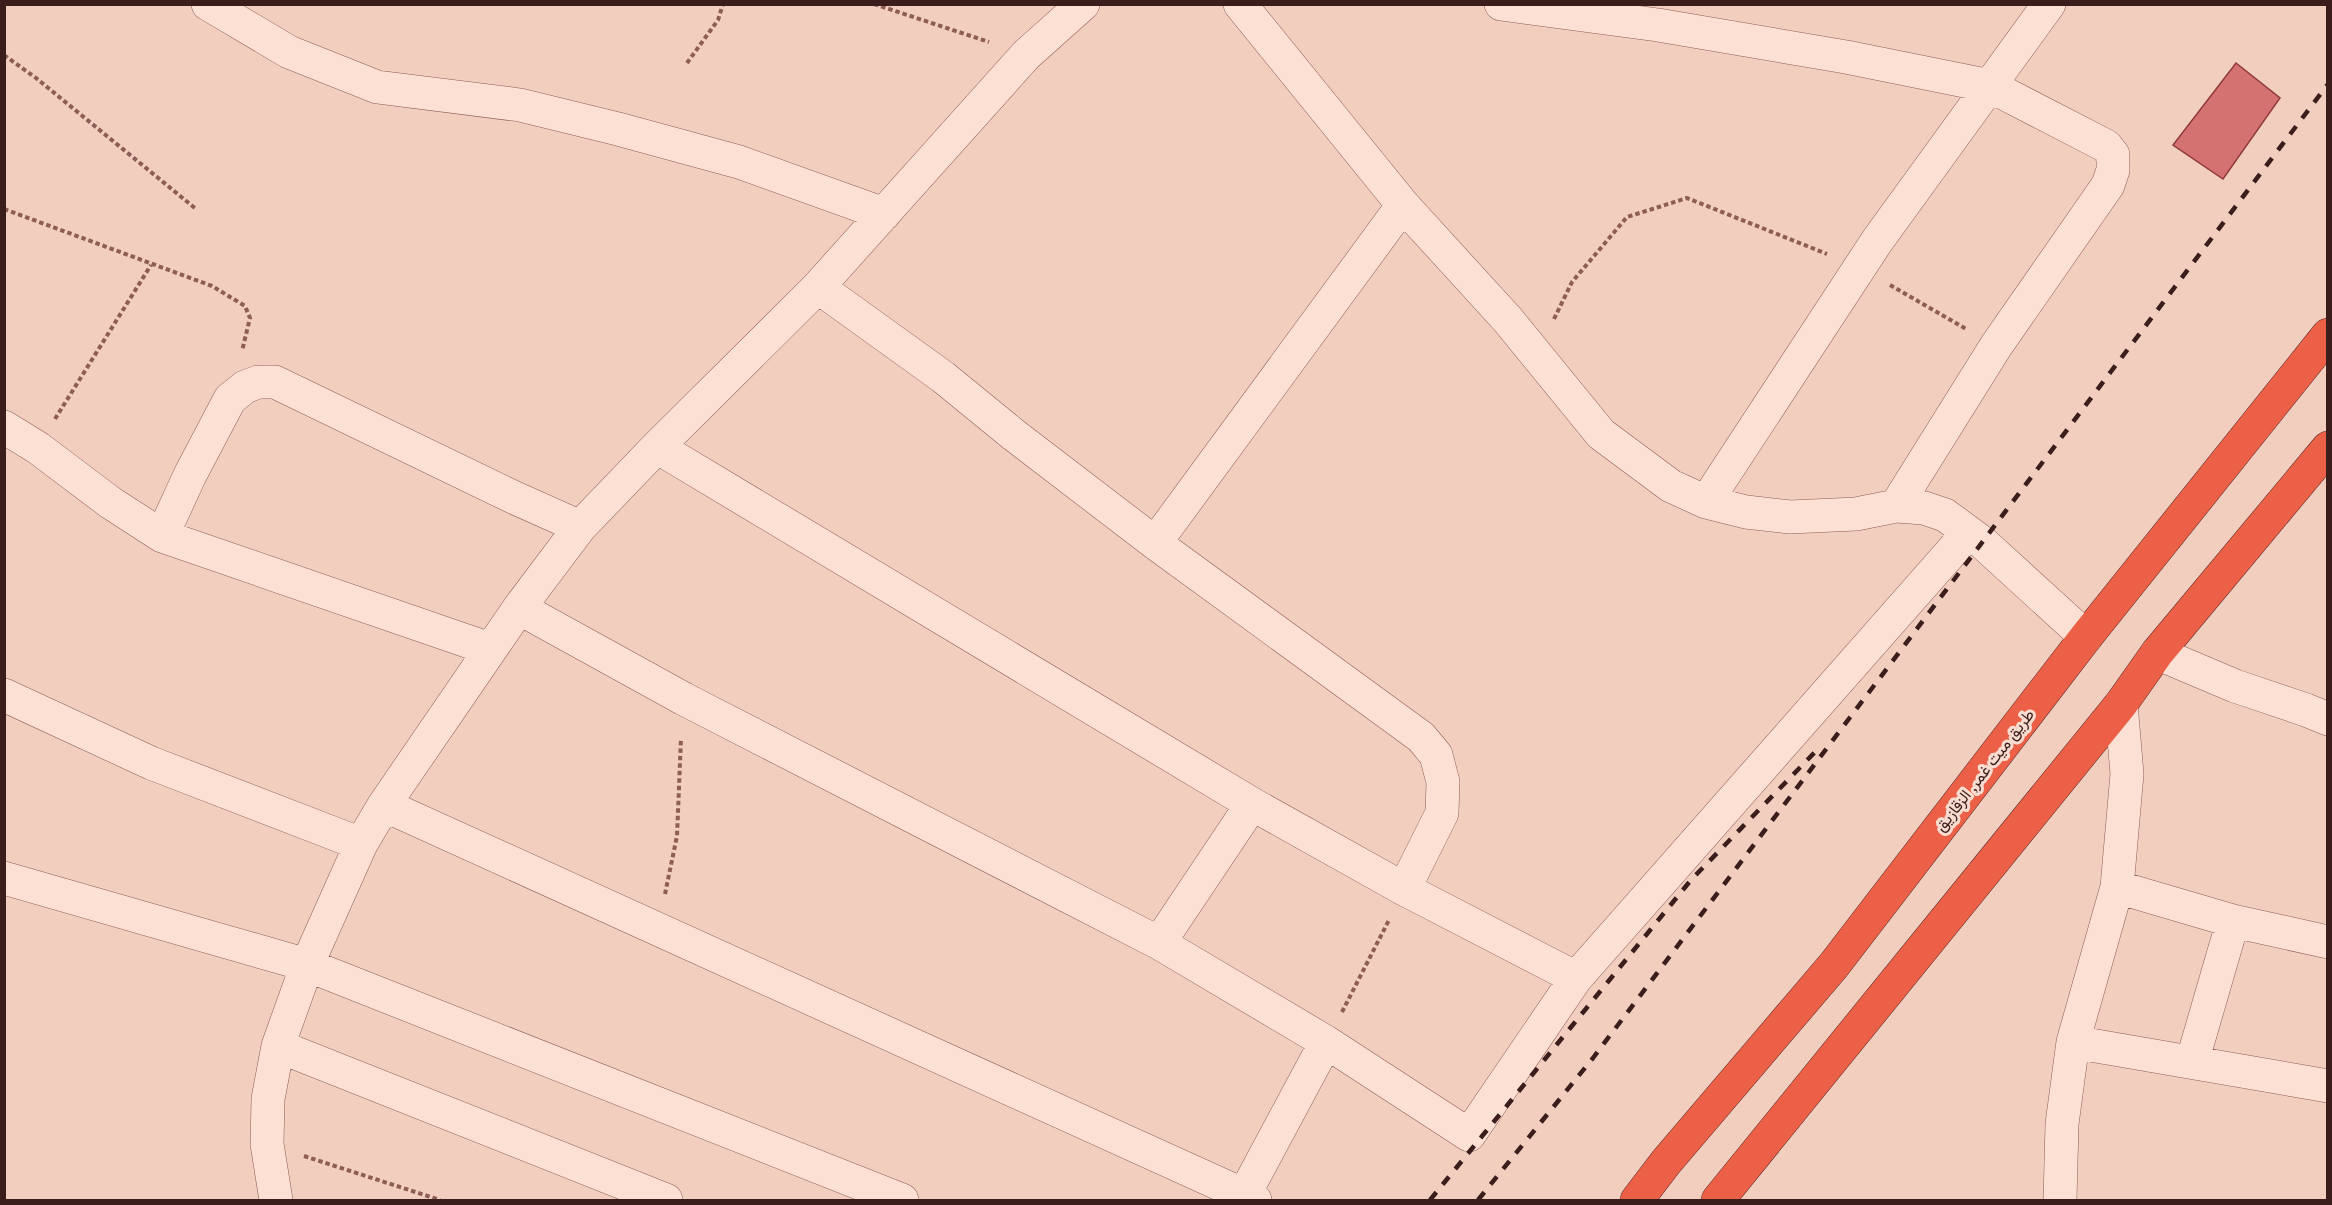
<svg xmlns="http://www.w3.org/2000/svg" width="2332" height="1205" font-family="'PT Serif',Vazirmatn,serif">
<rect width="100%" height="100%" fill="#f2cebf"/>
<!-- building -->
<path fill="#d47271" stroke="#8f393a" stroke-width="1.5" d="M2236,63L2280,98L2223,179L2173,145Z"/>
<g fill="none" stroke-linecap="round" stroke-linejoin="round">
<!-- minor casing -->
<g stroke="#8d5d56" stroke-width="34">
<path id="minor" d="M208,4L289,52L377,87L520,105L618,129L739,162L884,214
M1240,4L1403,205L1508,320L1601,434L1671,486L1706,502L1746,512L1790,517L1856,514L1896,506L1924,508L1945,515L1983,543L2086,637
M1501,4L1658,25L1846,57L1990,86L2106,146L2113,155V170L2108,185L1996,346L1896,506
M818,287L943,377L1014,435L1155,543L1421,737L1436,755L1443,782L1442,813L1404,889
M4,427L38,448L111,503L162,536L490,649
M1706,502L1877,241L2049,4
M162,536L190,475L230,399L245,387L258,382H275L513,497L580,527
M1155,543L1403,205
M519,608L684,699L1159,943L1326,1042L1469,1135L1576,978L1404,889L1252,804L657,447
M2157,653L2235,686L2306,710L2328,719
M4,695L151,763L361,844
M384,805L1255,1200
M4,878L307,965L902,1200
M2117,887L2127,774L2121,704
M1159,943L1252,804
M1576,978L1968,533
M2073,1042L2328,1086
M278,1046L666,1200
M2192,1062L2233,921
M1244,1195L1326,1042
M276,1200L267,1144L268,1099L278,1046L307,965L361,844L384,805L519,608L580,527L657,447L818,287L1026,55L1083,4
M2060,1200L2062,1124L2073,1042L2117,887L2233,921L2328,942"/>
</g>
<!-- highway casing -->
<g stroke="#5a2d2a" stroke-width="34">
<path id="highway" d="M1637,1200L1666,1162L1834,965L2086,637L2328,335
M1718,1200L2121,704L2157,653L2328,448"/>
</g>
<!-- path -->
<path stroke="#8d5d56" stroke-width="4" stroke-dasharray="4.5 3" stroke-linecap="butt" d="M874,4L989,42
M4,55L36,78L196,209
M687,63L718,20L723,4
M4,209L212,286L245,306L250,318L242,351
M1890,285L1966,329
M1554,319L1572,282L1627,217L1687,198L1827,254
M55,419L151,265
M665,894L677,836L681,738
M1342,1012L1389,920
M304,1156L440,1200"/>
<!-- minor -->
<use href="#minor" stroke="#fce0d4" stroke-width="33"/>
<!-- highway -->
<use href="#highway" stroke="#eb6047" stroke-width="33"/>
<!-- rail -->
<path stroke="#3b1e1c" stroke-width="4.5" stroke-dasharray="10 10" stroke-linecap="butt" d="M1430,1200L1691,880L1816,751
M1478,1200L1593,1058L2328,84"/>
</g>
<g text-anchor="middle" stroke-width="6" stroke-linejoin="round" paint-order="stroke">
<!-- street labels -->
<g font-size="16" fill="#3b1e1c" stroke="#f9dcd0">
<text transform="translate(1984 770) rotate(-52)" y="6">طريق ميت غمر, الزقازيق</text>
</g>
</g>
<!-- border -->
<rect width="2332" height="1205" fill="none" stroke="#3b1e1c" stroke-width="12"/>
</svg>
